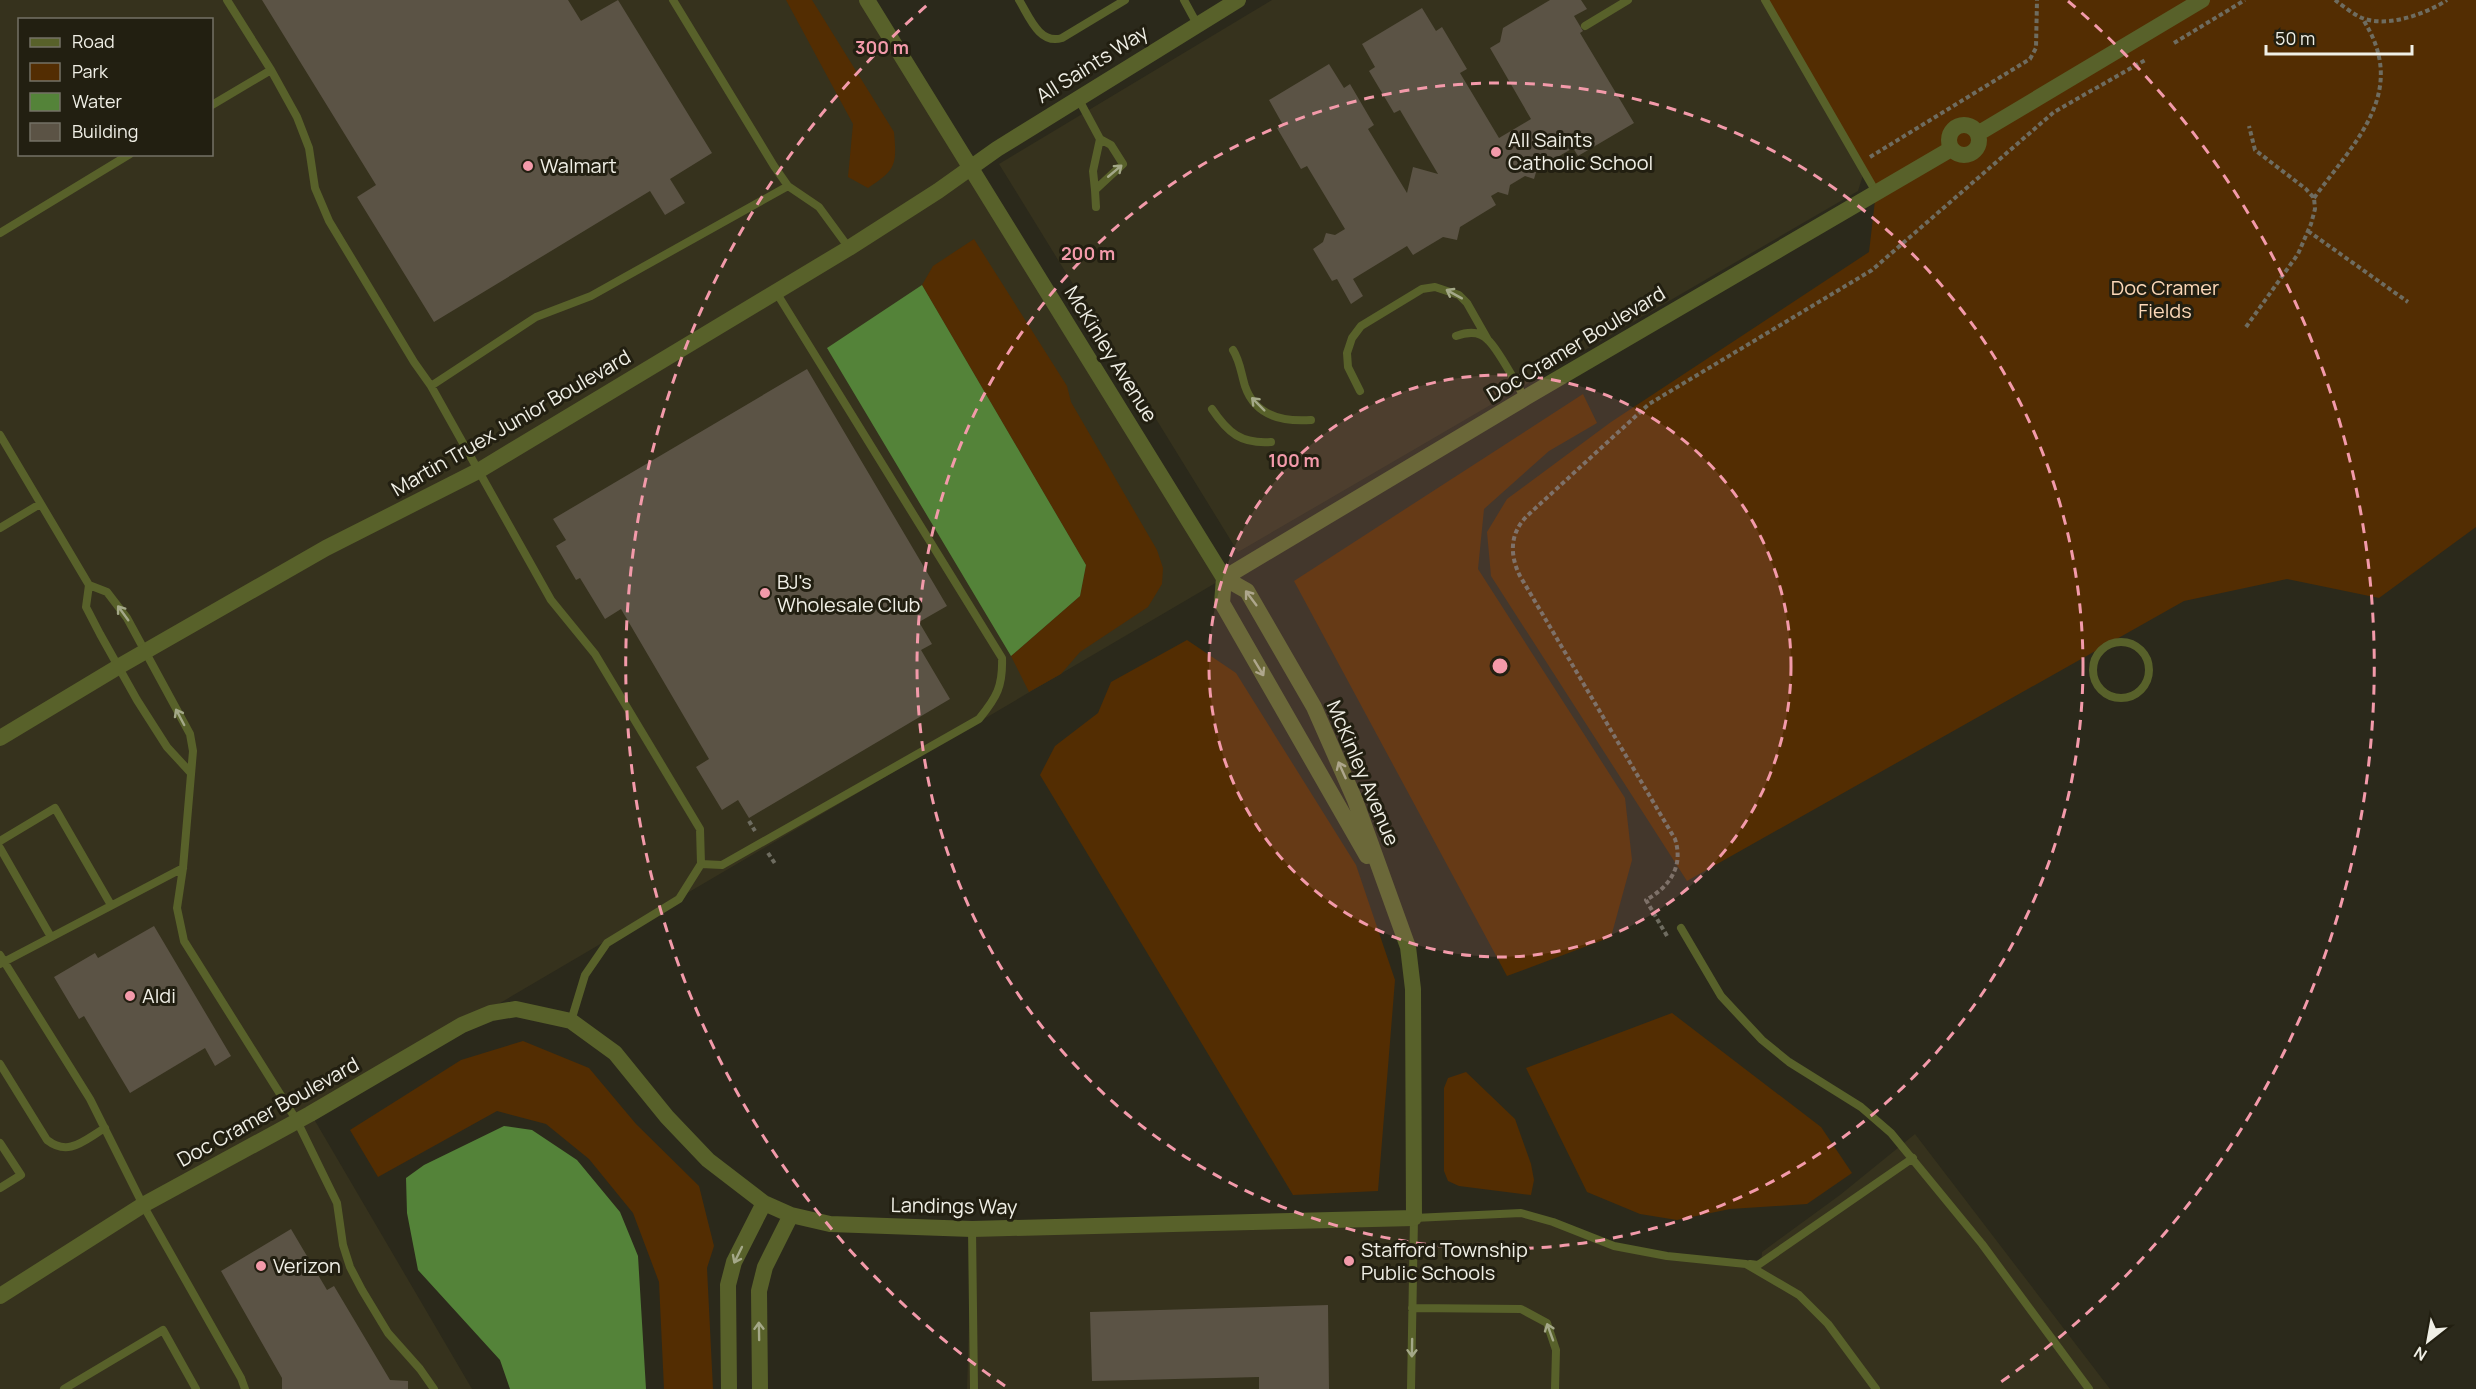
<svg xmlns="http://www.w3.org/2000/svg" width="2476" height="1389" font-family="Manrope,sans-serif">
<rect width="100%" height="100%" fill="#2b291b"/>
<!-- built -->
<path fill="#36321d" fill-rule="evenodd" d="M0,0H868L1224,578L311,1114L472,1389H0ZM20,20H212V154H20Z
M1272,0H1765L1864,172L1858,191L1238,552L999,164Z
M1915,1134L2110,1389H967L972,1229L1521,1213L1647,1253L1761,1265L1762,1252L1840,1195Z"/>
<!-- green -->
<path fill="#532d02" d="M786,0H812L894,132C897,165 896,170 868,188L848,177L853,124Z
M1765,0H2476V527L2379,598L2287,579L2184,601L1687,881L1491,576L1487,532L1507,499L1611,422L1869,252L1876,192Z
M974,239L1067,386L1071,402L1157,550L1163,568L1162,584L1148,607L1080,652L1061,674L1029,692L1011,656L1080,596L1086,565L922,285L933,266Z
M1583,394L1597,423L1549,451L1484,509L1478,569L1625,798L1632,860L1611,937L1507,976L1294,581Z
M1187,640L1236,673L1356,865L1395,980L1378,1191L1293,1195L1040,775L1055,746L1098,713L1111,682Z
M1672,1013L1821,1127L1852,1173L1807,1204L1730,1209L1677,1220L1640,1214L1587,1192L1526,1068Z
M523,1041L589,1068L636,1124L699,1186L714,1246L707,1268L713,1389H664L659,1282L633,1213L589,1159L546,1124L497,1111L378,1177L350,1130L461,1060Z
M1466,1072L1515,1119L1531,1164L1534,1180L1531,1195L1459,1186L1448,1181L1444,1171V1088L1448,1078Z"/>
<!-- water -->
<path fill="#548339" d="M922,285L1086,565L1080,596L1011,656L827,348Z
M504,1126L532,1130L577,1160L620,1212L638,1256L646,1389H510L500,1360L418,1270L407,1213L406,1178L424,1165Z"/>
<!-- building -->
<path fill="#5b5345" d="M262,0H568L581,21L618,0L712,153L670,179L685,203L665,215L650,191L434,322L357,197L376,185Z
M1550,0H1581L1587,9L1574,16L1583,31L1580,33L1634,123L1578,156L1573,148L1537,169L1534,179L1525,176L1510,185L1508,195L1498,192L1491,196L1496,205L1460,227L1457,240L1443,237L1413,255L1407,246L1353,279L1363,296L1351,304L1337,279L1332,281L1313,249L1323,242L1326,233L1335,235L1345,229L1307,166L1301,169L1277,128L1283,125L1269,100L1329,64L1344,88L1350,84L1374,125L1368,129L1407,193L1413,167L1438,174L1400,110L1394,113L1369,71L1375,67L1362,44L1422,8L1436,31L1442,27L1467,69L1460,73L1499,138L1531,119L1490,48L1500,42L1503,28Z
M807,369L947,606L919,622L932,644L921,650L950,699L749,818L738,800L722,810L696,767L709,759L621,609L605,619L580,578L576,580L556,546L566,540L553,519Z
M154,926L231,1056L215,1066L205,1048L130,1093L84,1016L79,1019L54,977L95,953L98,958Z
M291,1229L327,1290L334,1286L390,1380L408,1381V1389H282V1378L221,1271Z
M1328,1305L1329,1389H1259V1377L1092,1381L1090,1312Z"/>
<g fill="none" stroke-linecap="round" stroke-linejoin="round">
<!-- path -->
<path stroke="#6e6c60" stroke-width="4" stroke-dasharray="4.5 3" stroke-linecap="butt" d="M2335,0C2343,6 2353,14 2362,18C2387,28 2426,14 2447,0
M2174,43L2245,0
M1870,157L2030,59L2036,48L2037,0
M2314,198C2356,140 2410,91 2362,18
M2308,231L2408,302
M2246,327L2298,254L2311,224L2315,209L2314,198L2306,189L2255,150L2249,126
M749,821L755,831
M768,853L776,865
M1667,936L1646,900C1669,887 1684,867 1675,839L1520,576C1509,554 1510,532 1528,515L1649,404L1872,270L2054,112L2147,59"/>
<!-- service -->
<path stroke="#58612a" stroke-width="8" d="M227,0L271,70L297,117L309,148L315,188L329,221L414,362L431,386L551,600L595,654L700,829L701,864L679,899L607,943L585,975L571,1021
M673,0L774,166L788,186L819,207L849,248
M1019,0C1029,16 1039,45 1062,38L1125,0
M1184,0L1197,24
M1765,0L1876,192
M1585,26L1628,0
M1078,98L1100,139L1111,145L1123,164L1095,190L1093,171L1100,139
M212,105L271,70
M1095,190L1096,207
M0,233L130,154
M1456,336C1467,332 1479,330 1488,340C1499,350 1516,384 1525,398
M1233,350C1240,361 1241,373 1245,386C1255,416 1283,422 1311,420
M431,386L536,317L591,296L788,186
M1360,391L1348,367L1347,353L1352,338L1361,326L1422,289L1435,287L1459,295L1467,303L1488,340
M1212,409C1228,433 1241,444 1271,442
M0,435L89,585L86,607L100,634L137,700L167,747L190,772
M0,528L40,504
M89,585L107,592L127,618L190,734L193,751L183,868L177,908L184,941L297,1121L337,1203L343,1245L350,1267L362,1290L388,1333L420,1369L434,1389
M2093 670a28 28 0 1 1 56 0a28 28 0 1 1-56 0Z
M0,841L55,808L111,905
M0,848L51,937
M701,864L722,865L979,719C997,697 1003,686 1002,658L776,292
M1681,928L1721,996L1762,1040L1789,1062L1861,1107L1891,1133L1982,1244L2089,1389
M0,955L90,1099L143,1205L241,1378L245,1389
M0,964L183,868
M0,1064L47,1140C69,1157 84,1140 105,1128
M0,1143L21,1175L0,1188
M972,1229L974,1389
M1750,1264L1758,1265L1913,1158
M1412,1308L1521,1309L1547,1323L1556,1350L1555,1389
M64,1389L163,1330L196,1389
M1411,1389L1414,1218L1521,1213L1553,1222L1614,1246L1667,1256L1746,1264L1799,1295L1828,1324L1876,1389"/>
<!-- minor -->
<path stroke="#58612a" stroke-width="16" d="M1949 140a15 15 0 1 1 30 0a15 15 0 1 1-30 0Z
M1979,133L2202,0
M1224,578L1525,398L1951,149
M1224,578L1222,603L1367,856
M0,738L118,667L326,548L480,470L849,248L938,191L997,149L1238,0
M0,1296L143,1205L310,1114L462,1025L491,1013L516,1009L571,1021L615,1053L667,1117L708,1160L764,1203L791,1215L830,1224L972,1229L1414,1218L1413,989L1408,947L1355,800L1314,707L1247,591L1224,578L867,0
M729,1389L728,1285L734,1262L764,1203
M760,1389L759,1291L765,1267L791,1215"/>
</g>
<!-- one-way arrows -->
<defs><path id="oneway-shaft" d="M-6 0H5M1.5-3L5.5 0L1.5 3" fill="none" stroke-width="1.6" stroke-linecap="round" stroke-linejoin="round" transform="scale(1.5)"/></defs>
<g stroke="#a4a888">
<use href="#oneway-shaft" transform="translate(1115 171) rotate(-40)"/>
<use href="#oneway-shaft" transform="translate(1454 294) rotate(-151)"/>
<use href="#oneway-shaft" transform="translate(1258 404) rotate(-135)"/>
<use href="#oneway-shaft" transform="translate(1251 598) rotate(-127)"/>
<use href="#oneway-shaft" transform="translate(123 613) rotate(-126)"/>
<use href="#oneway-shaft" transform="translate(1259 668) rotate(59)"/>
<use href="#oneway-shaft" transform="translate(180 717) rotate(-118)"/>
<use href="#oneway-shaft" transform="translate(1342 770) rotate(-114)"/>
<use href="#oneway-shaft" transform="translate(738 1255) rotate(116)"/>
<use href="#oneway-shaft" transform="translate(759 1331) rotate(-91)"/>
<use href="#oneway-shaft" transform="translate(1550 1332) rotate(-110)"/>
<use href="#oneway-shaft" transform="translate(1412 1348) rotate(91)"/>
</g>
<!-- distance rings -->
<circle cx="1500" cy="666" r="291" fill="#f39aaa" fill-opacity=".12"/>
<g fill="none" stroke="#f39aaa" stroke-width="3" stroke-dasharray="10 8">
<circle cx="1500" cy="666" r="291"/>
<circle cx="1500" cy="666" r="583"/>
<path d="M1005 1386A874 874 0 0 1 932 1M2068 1A874 874 0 0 1 1995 1386"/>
</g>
<!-- markers -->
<g fill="#f39aaa" stroke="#221f11" stroke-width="2">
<circle cx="1496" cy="152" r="6"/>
<circle cx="528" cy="166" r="6"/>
<circle cx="765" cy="593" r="6"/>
<circle cx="130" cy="996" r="6"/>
<circle cx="1349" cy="1261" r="6"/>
<circle cx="261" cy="1266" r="6"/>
</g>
<g text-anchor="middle" stroke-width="6" stroke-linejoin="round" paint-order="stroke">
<!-- street labels -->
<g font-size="20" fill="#f0efe6" stroke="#221f11">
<text transform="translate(1092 64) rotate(-32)" y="7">All Saints Way</text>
<text transform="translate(1576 344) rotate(-31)" y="7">Doc Cramer Boulevard</text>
<text transform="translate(1111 354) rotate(58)" y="7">McKinley Avenue</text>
<text transform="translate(511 423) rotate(-30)" y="7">Martin Truex Junior Boulevard</text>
<text transform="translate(1363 773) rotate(67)" y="7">McKinley Avenue</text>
<text transform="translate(268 1112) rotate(-29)" y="7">Doc Cramer Boulevard</text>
<text transform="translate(954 1206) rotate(1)" y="7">Landings Way</text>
</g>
<!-- poi labels -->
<g font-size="20" fill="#f0efe6" stroke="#221f11" text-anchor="start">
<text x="1508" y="147">All Saints<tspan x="1508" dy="23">Catholic School</tspan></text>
<text x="540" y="173">Walmart</text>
<text x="777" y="589">BJ's<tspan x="777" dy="23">Wholesale Club</tspan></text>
<text x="142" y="1003">Aldi</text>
<text x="1361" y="1257">Stafford Township<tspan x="1361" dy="23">Public Schools</tspan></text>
<text x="273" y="1273">Verizon</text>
</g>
<!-- park labels -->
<g font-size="20" fill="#fcd8b8" stroke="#221f11">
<text x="2165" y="295">Doc Cramer<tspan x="2165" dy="23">Fields</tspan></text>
</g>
</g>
<circle cx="1500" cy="666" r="9" fill="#f39aaa" stroke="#221f11" stroke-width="3"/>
<g font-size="18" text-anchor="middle" font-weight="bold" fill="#f39aaa" stroke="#221f11" stroke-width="6" stroke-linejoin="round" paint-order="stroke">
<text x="882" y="54">300 m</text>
<text x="1088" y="260">200 m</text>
<text x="1294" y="467">100 m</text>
</g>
<!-- legend -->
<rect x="18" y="18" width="195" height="138" fill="#221f11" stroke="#747266" stroke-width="1.5"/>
<rect x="30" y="38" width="30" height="9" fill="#58612a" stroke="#747266" stroke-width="1.5"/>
<text x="72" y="48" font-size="18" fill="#f0efe6">Road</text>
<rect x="30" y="63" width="30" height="18" fill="#532d02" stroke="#747266" stroke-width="1.5"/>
<text x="72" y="78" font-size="18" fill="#f0efe6">Park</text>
<rect x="30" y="93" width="30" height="18" fill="#548339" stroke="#747266" stroke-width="1.5"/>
<text x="72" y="108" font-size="18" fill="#f0efe6">Water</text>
<rect x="30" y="123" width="30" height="18" fill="#5b5345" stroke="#747266" stroke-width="1.5"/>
<text x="72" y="138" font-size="18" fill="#f0efe6">Building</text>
<!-- north arrow -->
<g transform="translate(2428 1341) rotate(211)" stroke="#221f11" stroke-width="4.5" paint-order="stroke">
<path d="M0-4.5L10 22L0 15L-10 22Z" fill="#f0efe6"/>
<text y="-9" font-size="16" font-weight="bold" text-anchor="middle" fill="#f0efe6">N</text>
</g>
<!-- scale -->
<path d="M2266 45v9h146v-9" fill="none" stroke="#f0efe6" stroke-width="3"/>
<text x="2275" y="45" font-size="18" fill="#f0efe6" stroke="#221f11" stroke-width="4.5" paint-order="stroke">50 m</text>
</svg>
